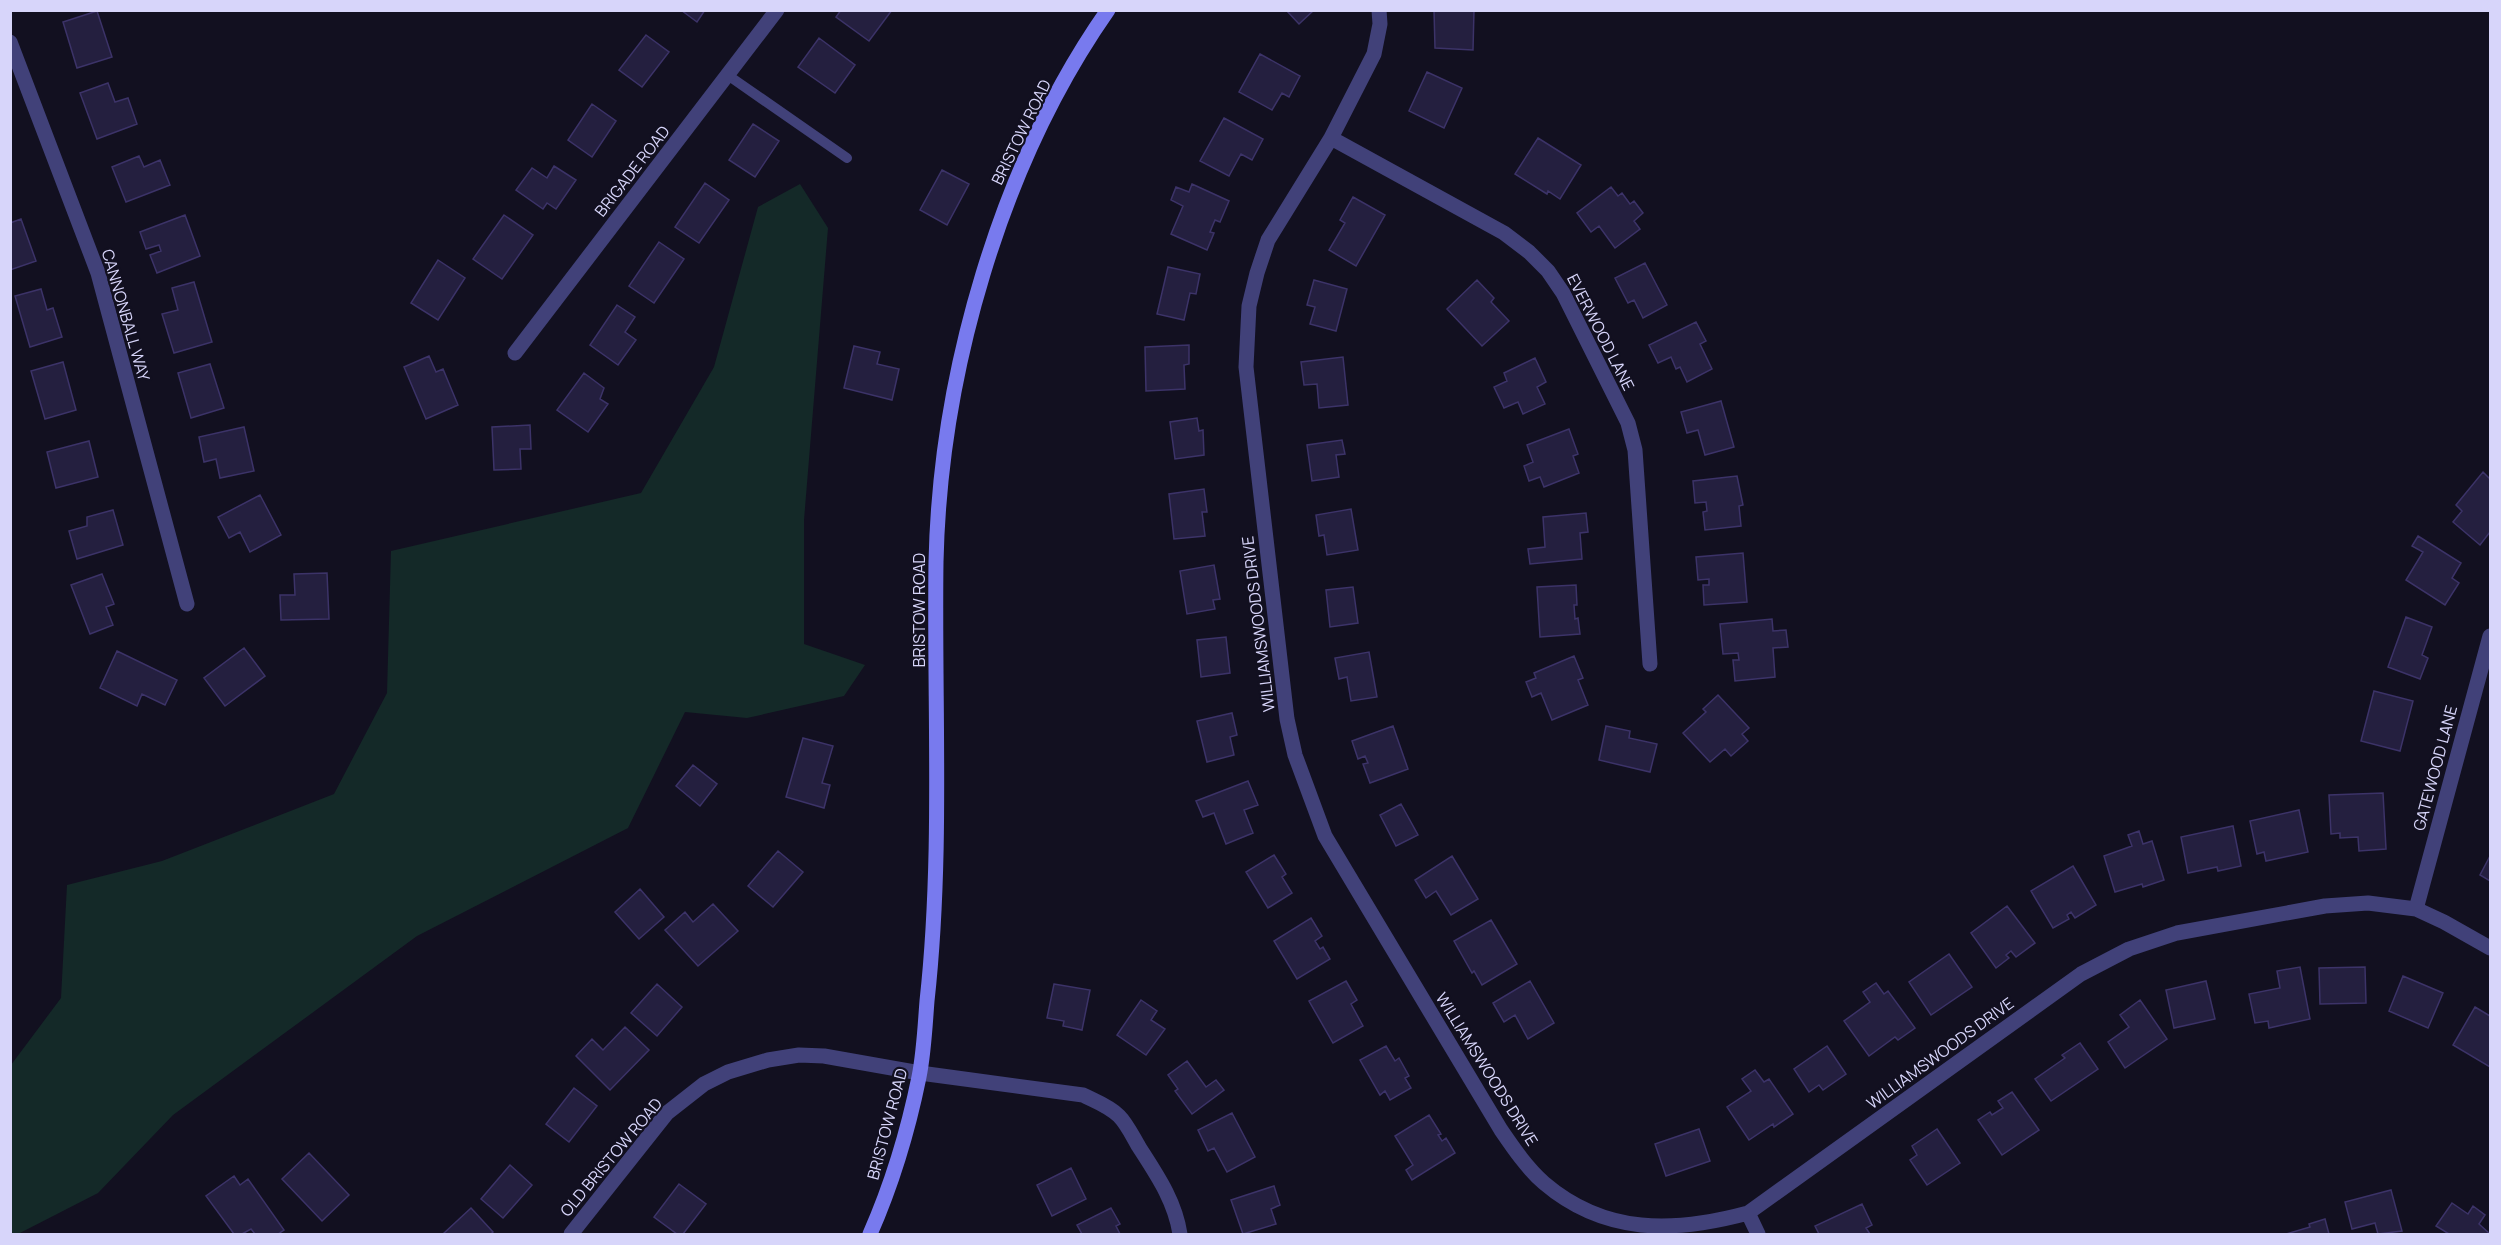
<svg xmlns="http://www.w3.org/2000/svg" width="2501" height="1245" font-family="Manrope,sans-serif">
<rect width="100%" height="100%" fill="#121020"/>
<!-- green -->
<path fill="#142928" d="M800,184L828,228L804,520V644L865,665L844,696L747,718L685,712L628,828L417,936L173,1115L98,1193L18,1234H11V1065L61,998L67,885L162,861L334,794L387,693L391,551L641,493L714,367L758,207Z"/>
<!-- building -->
<path fill="#241f3f" stroke="#3c3368" stroke-width="1.5" d="M681,10H705L697,22Z
M841,10H892L869,41L836,17Z
M1286,10H1314L1299,24Z
M1434,10H1474L1473,50L1435,48Z
M97,11L112,57L77,68L63,22Z
M646,35L669,52L642,87L619,70Z
M819,38L855,65L835,93L798,67Z
M1260,54L1300,76L1289,97L1282,93L1272,110L1239,92Z
M1427,72L1462,88L1444,128L1409,111Z
M108,83L115,102L128,98L137,124L97,139L80,93Z
M592,104L616,121L592,157L568,140Z
M1224,118L1263,139L1252,160L1241,154L1229,176L1200,161Z
M753,124L779,141L755,177L729,160Z
M1538,138L1581,165L1560,199L1548,191L1547,194L1515,174Z
M139,156L144,167L160,160L170,185L126,202L112,167Z
M554,166L576,180L556,209L547,203L543,209L516,190L532,168L547,178Z
M942,170L969,184L947,225L920,210Z
M705,183L729,200L699,243L675,227Z
M1192,184L1229,201L1220,222L1215,220L1210,232L1214,233L1207,250L1171,234L1183,206L1171,200L1176,187L1189,192Z
M1611,187L1618,196L1622,193L1630,204L1634,201L1643,213L1634,221L1640,229L1615,248L1599,226L1591,232L1577,213Z
M1353,197L1385,215L1356,266L1329,250L1345,223L1340,220Z
M185,215L200,256L157,273L150,255L161,251L159,245L146,249L140,232Z
M504,215L533,235L502,279L473,259Z
M21,219L36,261L10,270V223Z
M659,242L684,259L654,303L629,286Z
M438,260L465,278L438,320L411,303Z
M1645,263L1667,305L1643,318L1634,300L1628,303L1615,278Z
M1168,267L1200,274L1196,294L1190,293L1184,320L1157,314Z
M1314,280L1347,289L1336,331L1310,324L1315,307L1307,305Z
M1477,280L1494,298L1491,302L1509,321L1482,346L1447,309Z
M194,282L212,342L174,353L162,314L178,310L172,288Z
M41,289L47,310L53,308L62,337L30,347L15,296Z
M617,305L635,317L625,332L636,340L618,365L590,345Z
M1696,322L1706,341L1700,344L1712,369L1687,382L1680,367L1676,369L1671,357L1658,363L1649,345Z
M1189,345V364L1184,365L1185,389L1146,391L1145,347Z
M854,346L880,352L877,364L899,369L892,400L844,388Z
M429,356L436,372L443,369L458,405L426,419L404,367Z
M1343,357L1348,405L1319,408L1317,384L1304,385L1301,362Z
M1535,358L1546,382L1537,387L1545,404L1523,414L1518,402L1504,408L1494,387L1507,381L1504,373Z
M63,362L76,410L45,419L31,371Z
M210,364L224,408L191,418L178,373Z
M584,373L604,388L600,399L608,404L588,432L557,410Z
M1721,401L1734,447L1705,455L1698,430L1687,433L1681,412Z
M1197,418L1199,431L1203,430L1204,455L1175,459L1170,422Z
M530,425L531,449H520L521,469L494,470L492,427Z
M244,427L254,471L220,478L216,459L204,462L199,437Z
M1569,429L1578,454L1573,456L1579,473L1544,487L1540,477L1529,481L1524,466L1533,462L1527,445Z
M1342,440L1345,454L1336,455L1339,477L1312,481L1307,445Z
M89,441L98,477L56,488L47,452Z
M2483,472L2490,479V532L2480,545L2453,522L2462,511L2456,505Z
M1737,476L1743,505L1739,506L1741,526L1705,530L1703,512L1707,511L1706,502L1695,503L1693,481Z
M1204,489L1207,512H1202L1205,536L1174,539L1169,494Z
M260,495L281,535L250,552L240,532L229,538L218,517Z
M1351,509L1358,550L1327,555L1324,535L1319,536L1316,515Z
M113,510L123,545L77,559L69,531L87,526V517Z
M1586,513L1588,532L1580,533L1582,559L1530,564L1528,549L1545,547L1543,517Z
M2418,536L2461,563L2452,578L2459,583L2445,605L2406,580L2423,552L2412,546Z
M1743,553L1747,602L1704,605L1703,585H1709V579L1698,580L1696,557Z
M1214,565L1220,599L1213,600L1215,609L1187,614L1180,571Z
M327,573L329,619L281,620L280,595H295L294,574Z
M102,574L114,604L106,607L113,625L90,634L71,585Z
M1576,585L1577,605H1574L1575,619L1578,618L1580,634L1540,637L1537,587Z
M1353,587L1358,623L1330,627L1326,590Z
M2406,617L2432,627L2422,655L2428,658L2420,679L2388,667Z
M1772,619L1773,631L1786,630L1788,647L1773,648L1775,677L1735,681L1733,660H1739L1738,653L1723,654L1720,624Z
M1226,637L1230,673L1201,677L1197,640Z
M244,648L265,676L225,706L204,678Z
M117,651L177,680L165,705L142,694L137,706L100,688Z
M1369,652L1377,697L1351,701L1347,677L1339,679L1335,658Z
M1574,656L1583,678L1578,680L1588,705L1552,720L1541,693L1532,697L1526,682L1536,678L1534,673Z
M2374,691L2413,701L2400,751L2361,741Z
M1718,695L1749,728L1742,734L1748,741L1731,756L1725,749L1710,762L1683,733L1706,712L1703,709Z
M1232,713L1237,735L1230,737L1234,755L1207,762L1197,721Z
M1393,726L1408,769L1370,783L1363,764L1368,763L1365,756L1358,759L1352,741Z
M1606,726L1630,731L1629,738L1657,744L1650,772L1599,760Z
M803,738L833,746L822,783L830,785L824,808L786,797Z
M693,765L717,784L700,806L676,786Z
M1248,781L1258,805L1244,810L1253,833L1226,844L1214,813L1203,817L1196,801Z
M2383,793L2386,849L2359,851L2358,837L2340,838V833L2331,834L2329,795Z
M1401,804L1418,835L1396,846L1380,815Z
M2299,810L2308,852L2266,861L2264,852L2257,854L2250,821Z
M2233,826L2241,866L2218,871L2217,867L2188,873L2181,837Z
M2139,831L2143,844L2152,841L2164,880L2143,887L2142,884L2115,892L2104,856L2132,846L2128,835Z
M778,851L803,872L773,907L748,886Z
M1274,855L1286,874L1282,877L1292,893L1268,908L1246,872Z
M1452,856L1478,899L1451,915L1436,891L1426,898L1415,880Z
M2490,856V881L2480,875Z
M2073,866L2096,905L2075,918L2071,912L2067,915L2069,919L2053,928L2031,891Z
M640,889L664,917L639,939L615,912Z
M713,904L738,931L698,966L665,930L685,912L693,922Z
M2007,906L2035,943L2016,957L2011,951L2006,955L2009,958L1996,968L1971,933Z
M1311,918L1322,936L1315,941L1320,949L1323,947L1330,959L1297,979L1274,941Z
M1491,920L1517,964L1482,985L1474,971L1472,973L1454,941Z
M1949,954L1972,987L1931,1015L1909,982Z
M2300,967L2310,1019L2269,1028L2268,1021L2255,1023L2249,994L2280,988L2277,971Z
M2365,967L2366,1003L2320,1004L2319,968Z
M2403,976L2443,993L2428,1028L2389,1011Z
M1346,981L1357,1000L1351,1004L1363,1026L1333,1043L1309,1001Z
M1530,981L1554,1023L1528,1039L1515,1015L1504,1022L1493,1003Z
M2206,981L2215,1019L2174,1028L2166,990Z
M1876,983L1884,994L1888,991L1915,1028L1898,1040L1895,1037L1869,1056L1844,1021L1870,1002L1863,992Z
M657,984L682,1007L657,1036L631,1013Z
M1054,984L1090,990L1082,1030L1063,1026L1064,1021L1047,1018Z
M1141,1000L1157,1011L1151,1020L1165,1029L1146,1055L1117,1035Z
M2140,1000L2167,1039L2125,1068L2108,1042L2129,1027L2120,1015Z
M2475,1007L2490,1016V1067L2453,1045Z
M625,1027L649,1050L610,1090L576,1056L592,1039L603,1050Z
M2080,1043L2098,1069L2051,1101L2035,1079L2065,1058L2062,1055Z
M1386,1046L1395,1061L1399,1058L1409,1076L1405,1078L1411,1088L1390,1100L1385,1091L1380,1095L1360,1060Z
M1827,1046L1846,1074L1823,1090L1819,1085L1809,1092L1794,1069Z
M1187,1061L1206,1087L1216,1080L1224,1090L1192,1114L1175,1091L1178,1089L1168,1075Z
M1755,1070L1764,1082L1769,1079L1793,1114L1774,1127L1773,1124L1749,1140L1727,1107L1751,1091L1742,1079Z
M574,1088L597,1106L569,1142L546,1124Z
M2012,1092L2039,1130L2002,1155L1978,1120L1990,1112L1992,1115L2003,1108L1998,1101Z
M1232,1113L1255,1157L1227,1172L1214,1148L1208,1151L1198,1130Z
M1429,1115L1441,1134L1438,1135L1442,1141L1446,1138L1455,1153L1412,1180L1406,1170L1413,1165L1395,1136Z
M1699,1129L1710,1161L1666,1176L1655,1144Z
M1937,1129L1960,1163L1927,1185L1910,1160L1917,1155L1912,1146Z
M309,1153L349,1195L322,1221L282,1179Z
M510,1165L532,1185L503,1218L481,1199Z
M1071,1168L1086,1199L1052,1216L1037,1185Z
M234,1176L240,1185L248,1179L284,1230L278,1234H255L251,1229L242,1234H234L206,1196Z
M679,1184L706,1204L683,1234H677L654,1217Z
M1274,1186L1280,1205L1271,1209L1276,1224L1243,1234L1231,1200Z
M2391,1190L2402,1231L2378,1234L2375,1223L2352,1229L2345,1202Z
M2452,1203L2468,1214L2473,1206L2485,1215L2479,1224L2490,1234H2449L2436,1226Z
M1862,1204L1872,1225L1866,1228L1870,1234H1819L1815,1226Z
M471,1208L493,1232L491,1234H443Z
M1111,1208L1120,1224L1116,1226L1120,1234H1082L1077,1225Z
M2325,1219L2329,1234H2286L2310,1227L2309,1224Z"/>
<g fill="none" stroke-linecap="round" stroke-linejoin="round">
<!-- lane -->
<path stroke="#414179" stroke-width="10" d="M729,76L847,158"/>
<!-- street -->
<path stroke="#414179" stroke-width="15" d="M1379,10L1380,24L1374,54L1331,138L1268,240L1257,273L1249,306L1246,367L1287,719L1295,755L1325,836L1501,1130C1514,1149 1527,1168 1544,1183C1605,1235 1674,1233 1748,1213L2081,974L2129,949L2177,933L2325,906L2368,903L2416,909L2444,922L2490,948
M10,42L98,273L187,604
M1331,138L1504,233L1529,252L1548,271L1563,293L1628,423L1635,450L1650,664
M515,353L777,10
M2416,909L2490,636
M1748,1213L1758,1234
M571,1234L667,1113L704,1084L728,1072L768,1060L799,1055L824,1056L920,1073L1083,1095C1095,1101 1109,1106 1119,1116C1127,1124 1133,1137 1139,1147C1157,1175 1175,1201 1180,1234"/>
<!-- secondary -->
<path stroke="#787aee" stroke-width="15" d="M870,1234C892,1184 908,1131 919,1077C924,1052 925,1026 927,1001C943,855 934,708 936,562C940,376 1000,164 1108,10"/>
</g>
<g text-anchor="middle" stroke-width="4.5" stroke-linejoin="round" paint-order="stroke">
<!-- street labels -->
<g font-size="16" fill="#d7d5fa" stroke="#121020">
<text transform="translate(1021 132) rotate(-64)" y="6">BRISTOW ROAD</text>
<text transform="translate(632 171) rotate(-52)" y="6">BRIGADE ROAD</text>
<text transform="translate(126 315) rotate(74)" y="6">CANNONBALL WAY</text>
<text transform="translate(1601 332) rotate(63)" y="6">EVERWOOD LANE</text>
<text transform="translate(919 610) rotate(-90)" y="6">BRISTOW ROAD</text>
<text transform="translate(1258 624) rotate(-97)" y="6">WILLIAMSWOODS DRIVE</text>
<text transform="translate(2435 768) rotate(-75)" y="6">GATEWOOD LANE</text>
<text transform="translate(1940 1053) rotate(-36)" y="6">WILLIAMSWOODS DRIVE</text>
<text transform="translate(1487 1069) rotate(58)" y="6">WILLIAMSWOODS DRIVE</text>
<text transform="translate(887 1124) rotate(-75)" y="6">BRISTOW ROAD</text>
<text transform="translate(611 1157) rotate(-50)" y="6">OLD BRISTOW ROAD</text>
</g>
</g>
<!-- border -->
<rect width="2501" height="1245" fill="none" stroke="#d7d5fa" stroke-width="24"/>
</svg>
